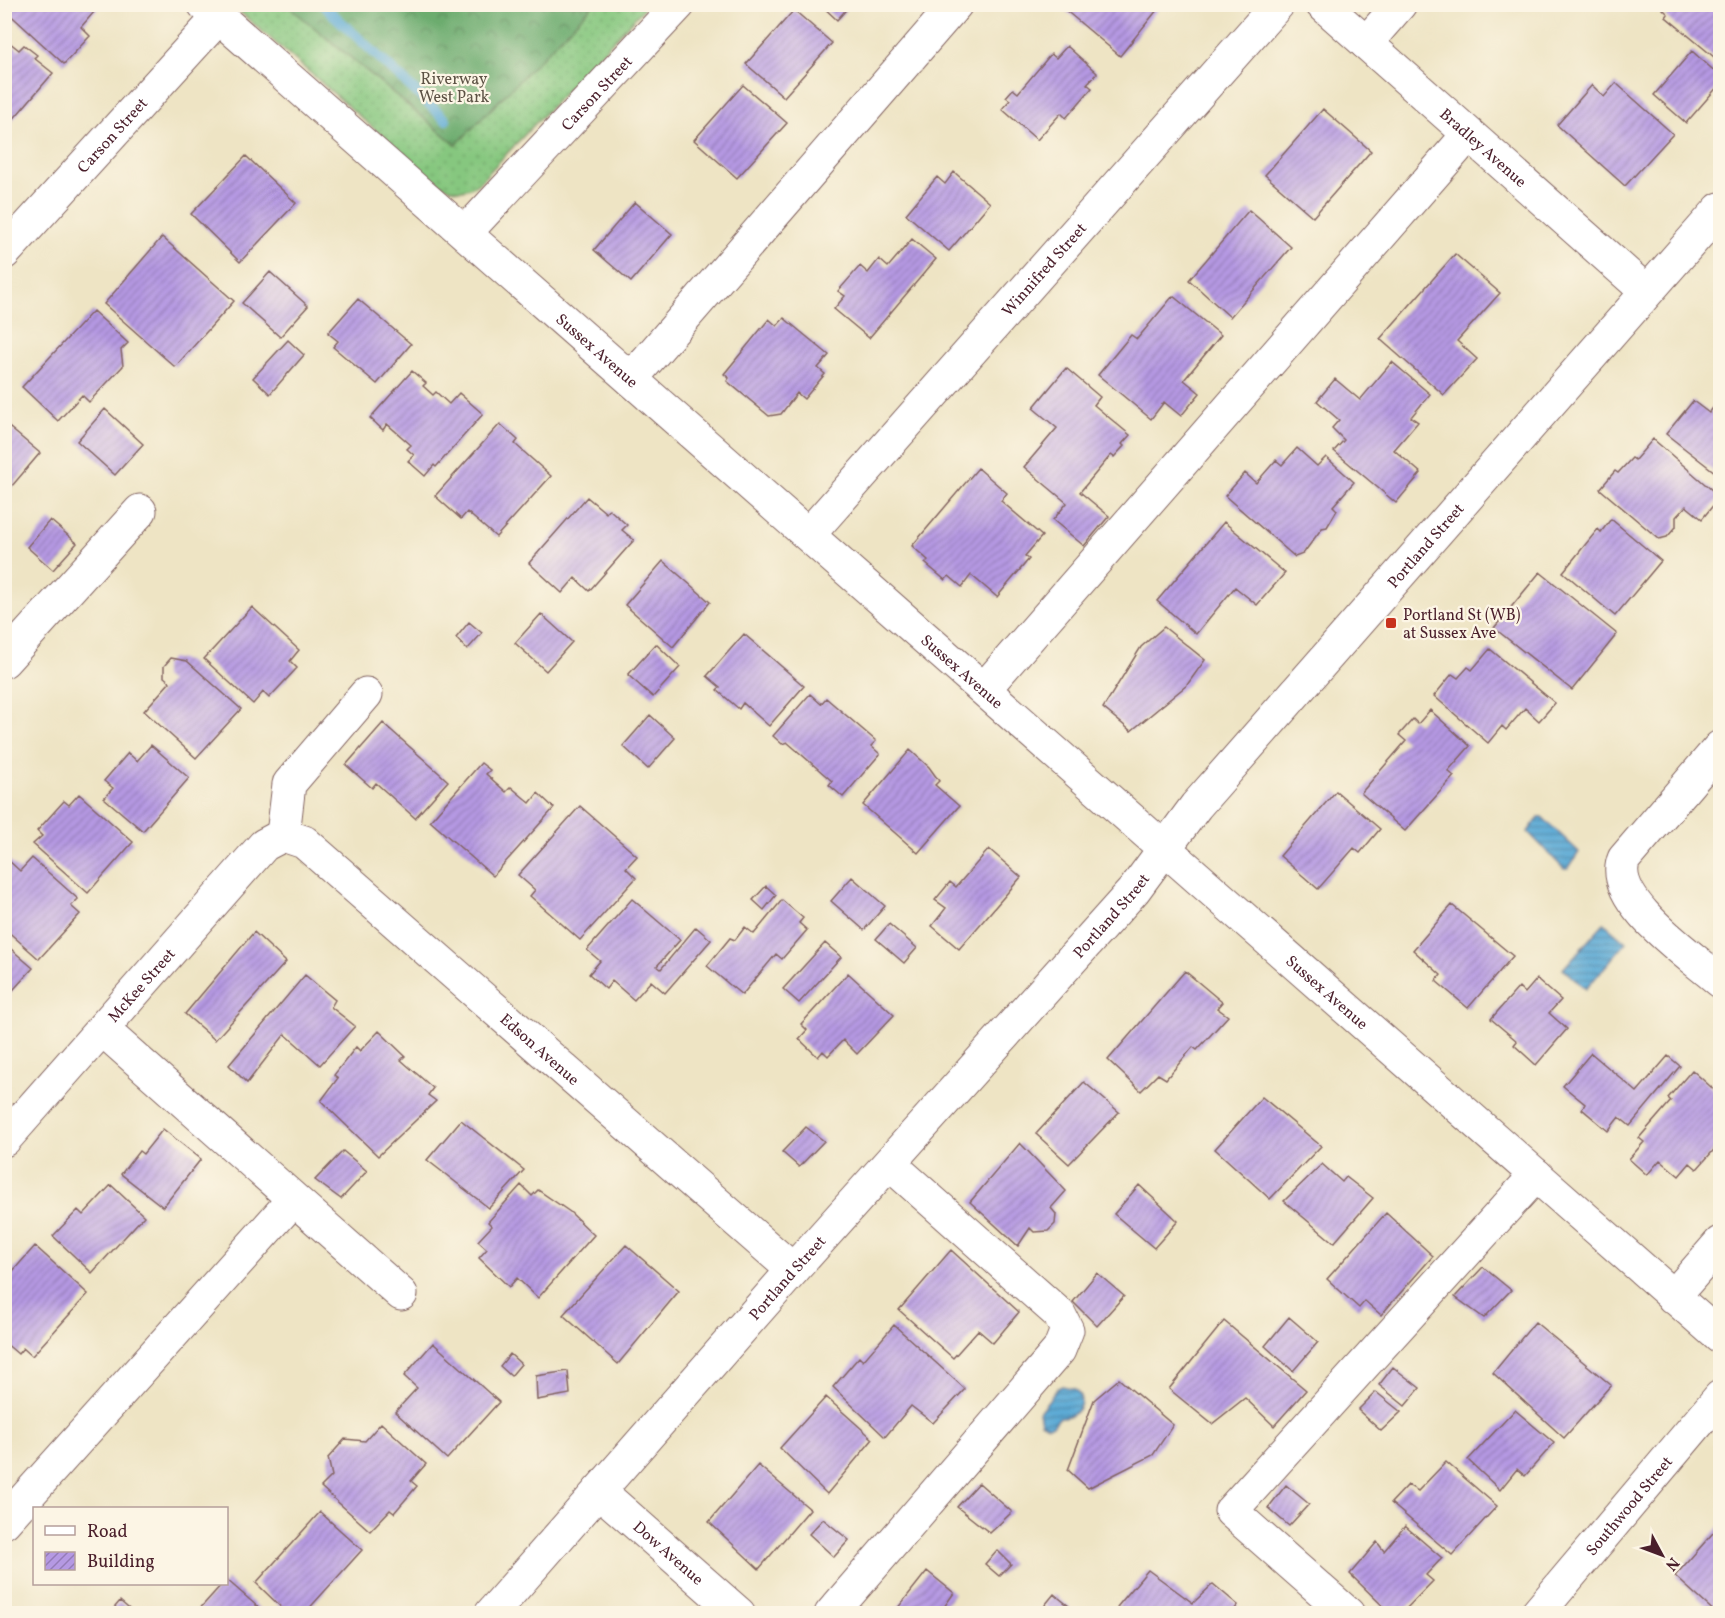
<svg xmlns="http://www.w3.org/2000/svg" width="1725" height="1618" font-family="Vollkorn,serif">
<defs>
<pattern id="grass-dots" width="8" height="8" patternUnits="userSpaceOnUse" patternTransform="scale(1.5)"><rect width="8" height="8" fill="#86c77f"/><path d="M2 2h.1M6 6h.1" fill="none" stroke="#75aa6e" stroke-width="1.8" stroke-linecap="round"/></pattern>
<pattern id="forest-crowns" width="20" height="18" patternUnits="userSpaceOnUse" patternTransform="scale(1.5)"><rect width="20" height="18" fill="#6cac6e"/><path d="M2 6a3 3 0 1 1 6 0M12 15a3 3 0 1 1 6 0" fill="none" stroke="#5b8b5b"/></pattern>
<pattern id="water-rules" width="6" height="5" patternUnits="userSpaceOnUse" patternTransform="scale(1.5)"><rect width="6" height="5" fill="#5caad5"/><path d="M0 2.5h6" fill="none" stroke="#4e8aad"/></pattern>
<pattern id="building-hatch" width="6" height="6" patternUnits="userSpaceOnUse" patternTransform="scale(1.5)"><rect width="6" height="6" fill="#b599e3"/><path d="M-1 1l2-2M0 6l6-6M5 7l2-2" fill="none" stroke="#957cb8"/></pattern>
</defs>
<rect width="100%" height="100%" fill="#fcf5e5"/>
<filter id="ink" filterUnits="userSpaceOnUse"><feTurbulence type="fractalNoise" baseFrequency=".0167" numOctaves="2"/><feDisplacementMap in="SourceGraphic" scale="12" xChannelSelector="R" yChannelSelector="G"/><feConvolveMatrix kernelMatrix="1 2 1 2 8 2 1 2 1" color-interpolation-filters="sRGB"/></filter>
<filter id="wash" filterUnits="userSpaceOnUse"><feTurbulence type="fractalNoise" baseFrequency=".008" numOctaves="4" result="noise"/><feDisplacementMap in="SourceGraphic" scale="24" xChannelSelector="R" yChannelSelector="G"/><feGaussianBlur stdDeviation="1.35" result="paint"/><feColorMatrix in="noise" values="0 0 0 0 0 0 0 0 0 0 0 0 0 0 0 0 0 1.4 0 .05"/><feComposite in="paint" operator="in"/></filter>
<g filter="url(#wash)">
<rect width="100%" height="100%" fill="#eee4c4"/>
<!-- grass -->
<path fill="url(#grass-dots)" stroke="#687355" stroke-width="1.5" d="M232,5H647L479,183C459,198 444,187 426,174Z"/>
<!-- forest -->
<path fill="url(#forest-crowns)" stroke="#5b664c" stroke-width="1.5" d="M287,5H593L456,145Z"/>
<!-- water -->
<path fill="url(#water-rules)" stroke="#536480" stroke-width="1.5" d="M1538,817H1542L1579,852L1568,869H1564L1528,832Z
M1604,923L1626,942L1586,989L1563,969Z
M1062,1386L1075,1389C1088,1403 1077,1417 1060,1417L1053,1425L1048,1426L1041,1422L1039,1412L1058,1388Z"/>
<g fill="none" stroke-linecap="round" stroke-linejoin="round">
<!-- stream -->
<path stroke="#5caad5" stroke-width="10" d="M322,4L446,120"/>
</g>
<g id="blocks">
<!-- building -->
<path fill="url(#building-hatch)" d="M4,4H101L81,27L90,36L64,64L4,9Z
M820,4H851L837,20Z
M1068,4H1162L1120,56L1064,9Z
M1658,4H1720V62L1666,17L1668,14Z
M794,10L832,43L784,97L746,64Z
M4,38L19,50L24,45L37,55L34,58L53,73L4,130Z
M1067,46L1097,73L1087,84L1092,88L1066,118L1061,113L1037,140L1002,109L1010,100L1006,97L1013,89L1018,93L1051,54L1056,58Z
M1692,51L1720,76V84L1686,123L1654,95Z
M1616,83L1673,134L1625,186L1557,125L1592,85L1604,97Z
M743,85L787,123L737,178L694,140Z
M1323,109L1371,151L1313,217L1265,175Z
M246,156L296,203L240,262L191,214Z
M954,172L990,203L949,251L906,214L937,177L945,184Z
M635,202L672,234L631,282L594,250Z
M1249,210L1291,247L1230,317L1189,280Z
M162,237L234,301L175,367L104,304Z
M912,239L936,259L869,338L834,309L845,296L838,291L860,266L868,273L879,259L888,267Z
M1455,254L1500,293L1457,341L1477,359L1444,395L1380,339Z
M270,272L308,306L280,337L242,303Z
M1173,296L1221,335L1184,380L1200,393L1181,416L1164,402L1151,419L1098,375L1131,335L1137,339Z
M358,299L411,344L377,384L333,347L338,341L328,333Z
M93,311L128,343L121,350L123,366L89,402L82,395L58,421L22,387Z
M784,318L829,355L818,368L825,374L804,399L797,393L781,414L769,416L727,381L729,378L724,374L769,319L777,326Z
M288,340L304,355L270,394L253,378Z
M1392,362L1430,394L1411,417L1418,422L1394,450L1421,473L1396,503L1334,451L1344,440L1332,428L1339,420L1317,401L1335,379L1360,400Z
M1066,368L1100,397L1094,405L1130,435L1122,444L1124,446L1114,457L1111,455L1080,492L1109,516L1084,546L1053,520L1067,503L1024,467L1057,428L1033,408Z
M412,371L426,383L423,386L433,395L436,392L449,404L459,393L483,414L436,467L434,465L425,476L408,461L414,455L407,449L411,445L387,424L383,430L370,418Z
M1720,399V476L1666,434L1693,401L1709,413Z
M105,409L143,444L115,475L77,441Z
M4,423L40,453L6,493L4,491Z
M500,424L518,440L515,444L551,476L496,537L467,512L461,519L435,496Z
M1653,439L1720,497L1702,519L1686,506L1676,517V527L1667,537L1659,539L1600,489L1615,471L1618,473L1632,458L1635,460Z
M1297,448L1317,466L1326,457L1354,482L1333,506L1337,510L1327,527L1322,528L1303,554L1295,557L1225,496L1245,473L1256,483L1276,460L1282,465Z
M978,468L1007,493L1001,501L1042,536L1025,556L1029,559L997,597L971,575L962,587L949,576L945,580L925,563L928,560L912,546Z
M587,497L606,513L609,509L627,525L622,530L634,540L589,591L575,578L562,593L529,563Z
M1611,519L1661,561L1615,616L1563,572L1598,529L1601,532Z
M50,520L77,543L53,570L27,547Z
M1224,522L1285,573L1257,605L1235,587L1196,634L1157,601Z
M663,561L710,602L673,647L625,605Z
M1540,572L1617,634L1572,690L1494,628Z
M252,607L299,650L290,661L297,668L269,698L263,692L253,704L204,659Z
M541,614L572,642L546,671L515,643Z
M469,622L482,633L467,650L456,638Z
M1164,627L1205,660L1187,685L1131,731L1103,708L1141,647Z
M744,634L804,686L769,726L743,703L739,709L717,690L720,687L707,676Z
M656,644L680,667L653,697L628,675Z
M1490,649L1555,703L1539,721L1525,708L1506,730L1502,726L1488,743L1434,696L1452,674L1458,678L1468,667L1472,670Z
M171,658L187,661L241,709L196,758L144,711L170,682L164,677V666Z
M810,694L821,704L826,698L876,741L871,746L880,754L843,797L829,785L832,781L787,742L782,744L773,736Z
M1430,710L1470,746L1448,771L1454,776L1405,831L1361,793L1406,741L1399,735L1413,719L1418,724Z
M650,715L675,738L648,769L623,746Z
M383,723L448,781L415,818L376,783L372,788L346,765Z
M151,745L189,778L143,831L104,798L113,788L104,781L128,753L137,761Z
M910,750L929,767L939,781L935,785L959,806L918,853L863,805Z
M481,763L490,770L486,774L506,792L511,787L530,803L538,793L554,808L493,876L430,821Z
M1336,791L1380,829L1360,853L1354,848L1318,889L1280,856Z
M79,794L133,842L88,893L33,844L42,836L37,831L64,801L69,805Z
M580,806L637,856L626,868L636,878L580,940L530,896L535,890L518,875Z
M989,849L1021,877L959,949L932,926L946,908L935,900L950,882L956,887Z
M32,858L78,899L71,906L80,914L39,959L4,928V861L7,859L20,871Z
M852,877L885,906L864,930L831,901Z
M766,886L776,895L764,910L753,900Z
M632,899L680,940L657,966L661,969L696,927L711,940L665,993L651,981L634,1000L612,981L606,989L589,974L600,961L587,950Z
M782,900L803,918L799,923L807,930L782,959L776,954L742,995L707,966L730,938L735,940L745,927L754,934Z
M1452,905L1513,956L1468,1008L1436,981L1441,975L1413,950Z
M889,924L917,948L904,963L876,939Z
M254,932L286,962L215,1040L185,1014Z
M4,943L33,968L4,1000Z
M825,943L841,957L799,1003L783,989Z
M1185,971L1222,1002L1217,1008L1228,1016L1197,1050L1193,1047L1166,1079L1158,1074L1141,1091L1108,1060Z
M848,973L894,1015L857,1054L843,1040L828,1056L823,1051L818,1057L799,1039L807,1030L801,1024Z
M305,975L335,1000L331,1007L355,1026L320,1065L285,1034L247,1083L229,1065Z
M1537,979L1561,1000L1549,1013L1567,1029L1536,1065L1514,1045L1517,1041L1491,1019L1519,987L1525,993Z
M379,1031L405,1056L401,1060L433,1088L428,1095L436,1101L378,1156L321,1101L338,1078L334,1075L356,1047L360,1051Z
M1591,1053L1637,1092L1668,1056L1680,1066L1630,1126L1619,1117L1608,1131L1582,1109L1585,1104L1563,1086Z
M1692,1070L1720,1095V1143L1697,1169L1690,1163L1679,1176L1660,1160L1647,1175L1629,1159L1644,1142L1639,1138L1671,1101L1668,1098Z
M1084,1082L1119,1112L1069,1164L1036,1134Z
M1262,1097L1321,1146L1270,1199L1215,1149Z
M461,1120L524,1170L489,1208L427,1160Z
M806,1127L824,1141L799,1167L782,1152Z
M163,1129L201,1159L163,1207L121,1174L139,1151L143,1154Z
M1020,1143L1066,1191L1051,1208L1056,1214L1055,1224L1048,1231L1034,1232L1030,1228L1018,1246L970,1202Z
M343,1151L367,1171L341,1199L315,1180Z
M1322,1164L1342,1182L1346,1177L1373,1198L1334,1243L1284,1201Z
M111,1185L144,1216L92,1273L53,1236L78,1210L83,1215Z
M521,1185L532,1196L538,1190L570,1212L594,1235L538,1298L517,1278L509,1287L479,1258L487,1249L478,1241L492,1226L488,1222Z
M1139,1185L1178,1221L1154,1248L1114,1214Z
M1386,1213L1433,1256L1381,1315L1365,1301L1359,1308L1327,1279Z
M626,1245L679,1291L618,1364L563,1315Z
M35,1246L88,1294L32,1356L23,1348L18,1354L4,1342V1281Z
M951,1250L1019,1312L993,1343L978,1330L953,1358L899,1310Z
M1483,1267L1511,1290L1484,1318L1455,1297Z
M1097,1273L1124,1296L1097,1326L1073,1302Z
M1289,1317L1318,1342L1293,1371L1265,1346Z
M1224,1321L1306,1390L1274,1426L1245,1398L1212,1424L1169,1389Z
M1535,1322L1611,1385L1564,1438L1493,1373Z
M894,1325L965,1389L933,1423L911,1406L885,1437L833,1387L859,1357L863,1361Z
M433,1343L499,1402L447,1459L395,1412L417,1388L404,1376Z
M510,1354L521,1364L511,1376L500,1366Z
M1393,1367L1420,1388L1405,1406L1379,1385Z
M568,1371L570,1394L537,1400L536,1376Z
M1119,1379L1173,1425L1153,1455L1088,1488L1068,1470L1094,1400Z
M1376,1392L1401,1412L1381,1431L1358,1410Z
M826,1397L873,1439L827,1494L780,1448Z
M1515,1410L1554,1443L1525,1476L1517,1469L1500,1490L1468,1460Z
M381,1423L426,1464L411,1481L417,1486L394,1513L390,1510L370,1531L321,1487L332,1476L328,1458L345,1439L365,1441Z
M1446,1462L1497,1506L1452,1555L1391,1503L1408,1485L1418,1491Z
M758,1465L810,1509L759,1569L709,1522Z
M979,1483L1012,1512L990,1533L957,1507Z
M1286,1485L1309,1504L1289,1526L1268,1508Z
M320,1512L362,1550L304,1614H288L256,1583Z
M823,1519L849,1540L834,1557L809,1534Z
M1720,1525V1614H1717L1675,1576Z
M1405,1526L1442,1558L1426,1575L1433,1581L1401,1614H1391L1350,1574L1377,1542L1384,1551Z
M997,1550L1011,1564L999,1576L985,1564Z
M1148,1570L1193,1603L1213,1584L1238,1605L1231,1614H1125L1117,1607Z
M927,1571L954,1593L944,1607L950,1614H893Z
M226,1579L266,1614H195L222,1584H226Z
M1054,1594L1070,1607L1065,1614H1053L1045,1605Z
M120,1601L135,1614H109Z"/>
</g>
</g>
<g filter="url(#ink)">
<use href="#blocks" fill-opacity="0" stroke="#836461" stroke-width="1.5"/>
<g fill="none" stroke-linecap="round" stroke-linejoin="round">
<!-- minor casing -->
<g stroke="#836461" stroke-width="35">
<g id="minor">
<path id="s1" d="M204,4L1720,1337"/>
<path id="s2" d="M1322,4L1646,291"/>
<path d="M1366,43L1400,4"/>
<path id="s3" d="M465,233L679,4"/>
<path id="s4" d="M4,253L219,17"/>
<path d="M631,379L956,4"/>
<path id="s5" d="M809,534L1278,4"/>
<path d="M4,661L140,511"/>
<path d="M984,689L1468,135"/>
<path d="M1720,747L1624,859C1607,900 1692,956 1720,981"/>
<path id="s6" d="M283,835L304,842L793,1270"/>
<path d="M283,835L289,784L366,694"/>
<path d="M102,1029L401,1294"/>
<path id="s7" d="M4,1140L264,845L283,835"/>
<path d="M1673,1297L1720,1243"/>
<path id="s8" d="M599,1491L739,1614"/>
<path d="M4,1522L293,1200"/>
<path id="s9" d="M491,1614L793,1270L1134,890L1196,806L1720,209"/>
<path d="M831,1614L1059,1350L1067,1330L1059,1314L890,1164"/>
<path d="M1348,1614L1231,1511L1536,1175"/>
<path id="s10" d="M1537,1614L1720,1397"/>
</g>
</g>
<!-- minor -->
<use href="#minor" stroke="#fff" stroke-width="33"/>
</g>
</g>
<!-- markers -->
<rect fill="#c8321e" stroke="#fcf5e5" stroke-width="2" x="1385" y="617" width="12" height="12" rx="3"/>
<g text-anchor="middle" stroke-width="4.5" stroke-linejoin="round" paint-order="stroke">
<!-- park labels -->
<g font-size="16" fill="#5c5144" stroke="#fcf5e5">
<text x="454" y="84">Riverway<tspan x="454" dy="18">West Park</tspan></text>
</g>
<!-- street labels -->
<g font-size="16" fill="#4a1f2b" stroke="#fcf5e5">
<text dy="6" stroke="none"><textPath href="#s3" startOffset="192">Carson Street</textPath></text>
<text dy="6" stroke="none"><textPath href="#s4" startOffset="160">Carson Street</textPath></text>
<text dy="6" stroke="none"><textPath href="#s2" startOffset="216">Bradley Avenue</textPath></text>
<text dy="6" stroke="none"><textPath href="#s5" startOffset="354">Winnifred Street</textPath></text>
<text dy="6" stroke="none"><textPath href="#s1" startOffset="524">Sussex Avenue</textPath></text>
<text dy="6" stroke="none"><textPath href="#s9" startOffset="1420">Portland Street</textPath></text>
<text dy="6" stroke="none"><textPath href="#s1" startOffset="1010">Sussex Avenue</textPath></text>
<text dy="6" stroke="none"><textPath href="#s9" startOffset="934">Portland Street</textPath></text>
<text dy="6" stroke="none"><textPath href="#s7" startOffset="207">McKee Street</textPath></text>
<text dy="6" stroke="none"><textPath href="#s1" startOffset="1496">Sussex Avenue</textPath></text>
<text dy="6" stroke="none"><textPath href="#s6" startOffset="336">Edson Avenue</textPath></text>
<text dy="6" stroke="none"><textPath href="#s9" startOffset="448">Portland Street</textPath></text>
<text dy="6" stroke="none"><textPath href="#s10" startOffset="142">Southwood Street</textPath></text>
<text dy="6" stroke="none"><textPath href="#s8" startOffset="93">Dow Avenue</textPath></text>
</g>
<!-- poi labels -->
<g font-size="16" fill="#4a1f2b" stroke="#fcf5e5" text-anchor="start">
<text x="1403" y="620">Portland St (WB)<tspan x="1403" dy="18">at Sussex Ave</tspan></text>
</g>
</g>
<!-- margin -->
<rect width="1725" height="1618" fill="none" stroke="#fcf5e5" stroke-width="24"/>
<!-- legend -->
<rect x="33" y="1507" width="195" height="78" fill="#fcf5e5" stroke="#b59f9b" stroke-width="1.5"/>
<rect x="45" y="1526" width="30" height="9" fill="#ffffff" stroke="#b59f9b" stroke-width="1.5"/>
<text x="87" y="1537" font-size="18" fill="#4a1f2b">Road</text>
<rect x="45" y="1552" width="30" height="18" fill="url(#building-hatch)" stroke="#b59f9b" stroke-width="1.5"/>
<text x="87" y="1567" font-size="18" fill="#4a1f2b">Building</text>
<!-- north arrow -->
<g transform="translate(1662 1555) rotate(131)" stroke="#fcf5e5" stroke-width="4.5" paint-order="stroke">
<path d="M0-4.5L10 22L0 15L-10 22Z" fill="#4a1f2b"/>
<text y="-9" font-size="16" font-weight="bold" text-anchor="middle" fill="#4a1f2b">N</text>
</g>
</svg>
